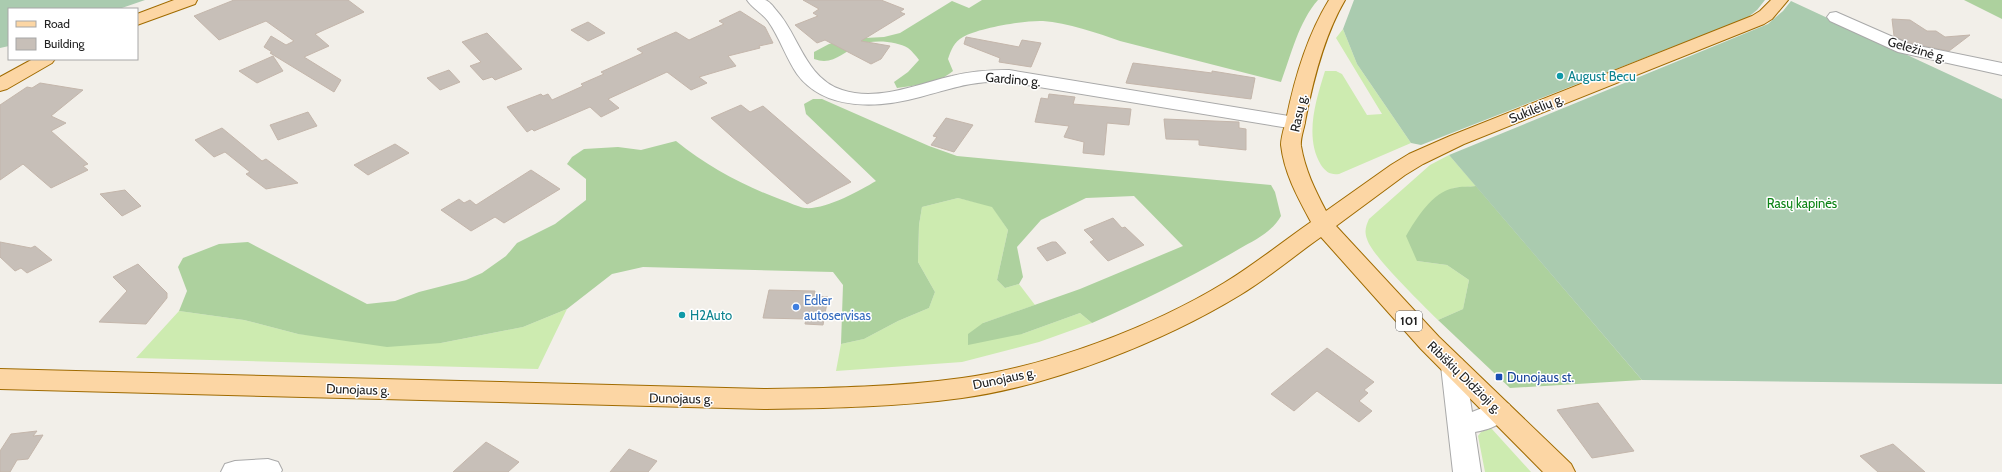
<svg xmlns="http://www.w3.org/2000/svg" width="2002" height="472" font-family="Cabin,sans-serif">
<rect width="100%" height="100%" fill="#f2efe9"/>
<!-- grass -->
<path fill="#cdebb0" d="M1343,29L1357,64L1411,143L1339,174C1330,175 1326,172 1321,165C1304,137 1316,100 1325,71H1336L1342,74L1367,115L1382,114L1336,38Z
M1449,155L1476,186L1453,188L1417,261L1447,265L1469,280L1463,309L1438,320C1424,306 1371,255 1367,239C1364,231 1366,226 1369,219L1430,165Z
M958,198L992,206L1008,230L997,280L1005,288L1019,284L1035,305L983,323L1022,334L1080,313L1092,323L1039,342L962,362L836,371L841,344L864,339L898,321L929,308L935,292L918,262L919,225L922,207Z
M567,309L538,369L136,358L179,311L244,320L298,334L441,343L523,327Z
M1491,428L1531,472H1485L1478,436L1481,432Z"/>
<!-- forest -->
<path fill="#add19e" d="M982,0H1318C1299,21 1291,55 1281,82L1120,41C1098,33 1067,23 1043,21C1025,20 978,28 963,37C954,42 951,50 948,59L953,71C938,84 916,85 897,88L894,82L908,72L919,60C916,56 912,51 908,48C897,41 872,39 859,45C843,52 833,66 814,59V52L829,44L846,39L884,37L900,33L952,1L969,8Z
M1964,0H2002V19Z
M813,99H822L929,146L957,156L1271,185L1275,192L1281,216C1272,232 1255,240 1239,249C1192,277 1142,301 1092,323L1080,313L1022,334L968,345V334L983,323L1080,289L1183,246L1134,196L1086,198L1041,220L1017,247L1023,277L1019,284L1005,288L997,280L1008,230L992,207L958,198L922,207L919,225L918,262L935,292L929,308L898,321L864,339L841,344L843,285L833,272L643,267L612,274L567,309L523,327L441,343L387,347L298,334L244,320L179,311L187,291L178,267L183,258L219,244L248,242L367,304L395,301L419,292L466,280L482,273L506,256L517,243L555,224L586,200V179L567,164L572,157L584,149L618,147L641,150L676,141C708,167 744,186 782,200C789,202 798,207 805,208C825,210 859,191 876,181L806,114L804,104Z
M1476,186L1642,380L1510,388L1438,320L1463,309L1469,280L1447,265L1417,261L1406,236C1416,219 1432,192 1454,188C1461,186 1469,187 1476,186Z"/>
<!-- cemetery -->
<path fill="#aacbaf" d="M0,0H145L119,9H9V46L0,48Z
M1354,0H1765L1757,10L1747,18L1421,145L1411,143L1357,64L1343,29Z
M1791,1L2002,99V384L1642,380L1449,155L1768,24L1783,11Z"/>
<!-- building -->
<path fill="#c7bfb8" stroke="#c4b6ab" d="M234,0H348L364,12L315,34L329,46L304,57L341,80L334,92L270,53L272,52L264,47L271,36L286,45L294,41L266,21L219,40L194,16Z
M803,0H881L904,9L900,12L905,14L861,41L890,46L881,59L871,64L825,40L817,43L795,25L818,16L813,13L819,9Z
M740,11L765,27L773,43L759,46L760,48L728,56L736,66L699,77L707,83L691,90L667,72L608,99L619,108L601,117L590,107L534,131L532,129L527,132L507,107L541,94L543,96L548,94L552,100L583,86L581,84L604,74L601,72L643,53L637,49L676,32L689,40L724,24L719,21Z
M1892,19L1910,20L1927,31H1936L1945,37L1970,35L1949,51L1909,43L1894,36Z
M588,22L605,33L588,41L571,30Z
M487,33L522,69L495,80L492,77L483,80L470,66L481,62L462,42Z
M966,37L1019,47L1022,40L1041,43L1031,67L999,62L1000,58L964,44Z
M273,56L283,71L257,83L239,71Z
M1133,63L1212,73V71L1255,78L1251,99L1126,83Z
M449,70L460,82L440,90L427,78Z
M40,83L83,90L51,116L66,123L51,131L88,164L83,166L88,170L51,188L23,164L0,180V105L27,87L32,88Z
M1049,94L1075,97L1073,104L1131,109L1129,125L1107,123L1104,155L1083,153L1084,142L1064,137L1069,126L1035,122L1041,98L1048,99Z
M741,105L750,112L763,106L851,182L807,204L711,118Z
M308,112L317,126L278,140L270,125Z
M946,118L973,125L954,152L931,145L937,137L933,136Z
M1164,119L1239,122V128L1246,129V150L1199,145V140L1166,139Z
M222,128L262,161L266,159L298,183L266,189L246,174L250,172L225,152L214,157L195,140Z
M395,144L409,153L368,175L354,165Z
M531,170L560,189L504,223L495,217L471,231L441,210L459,199L464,203L470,200L476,205Z
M125,190L141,206L122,216L100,194Z
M1113,218L1122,228L1125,227L1144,245L1108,261L1090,242L1094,240L1084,230Z
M0,242L31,248L35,246L52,260L27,273L21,268L15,271L0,257Z
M1052,242H1056L1066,253L1047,261L1037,248Z
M138,264L167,293V298L146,324L99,322L127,291L113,277Z
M769,290L815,291L814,296L828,297L823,325L805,324L806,319L763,318Z
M1327,348L1374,382L1364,390L1368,393L1359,401L1372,411L1359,422L1317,391L1294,411L1271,394Z
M1598,403L1634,451L1592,458L1557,410Z
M37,431L33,436L43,435L28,459L17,460L10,472H0V451L11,434Z
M486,442L519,462L508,472H453Z
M1893,444L1925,472H1878L1860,456Z
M629,449L657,461L648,472H610Z"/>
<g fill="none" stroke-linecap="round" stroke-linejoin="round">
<!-- minor casing -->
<g stroke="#a9a9a9" stroke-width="2">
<path id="minor" d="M747,0C752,0 759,0 765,0C769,1 773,6 776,10C799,35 805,78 842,90C878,102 917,84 952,76C971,71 989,70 1009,70L1295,117L1302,119L1305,123L1302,127L1295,129L1009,82C972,80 954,88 920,97C880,108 825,112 797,74C786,58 780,38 768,21C762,13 752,8 747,0Z
M1836,12L1909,44L2002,63V75L1898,52L1830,21L1827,17L1830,13Z
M1453,356L1462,359L1465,366L1472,412L1500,401L1509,404L1513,411C1507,423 1488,430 1475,432L1481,472H1453L1441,366L1444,359Z
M268,459L278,462L282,470L281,472H221L225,464L235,461Z"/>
</g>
<!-- major casing -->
<g stroke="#a06b00" stroke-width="2">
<path id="major" d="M174,0H197L195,4L137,25V14Z
M1329,0H1345C1324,36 1313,80 1305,122C1304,129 1300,139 1301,146C1305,170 1315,190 1326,211L1391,165L1409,154L1450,136L1752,16L1760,11L1771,0H1788L1772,19L1764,24L1464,144L1423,164L1405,175L1336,226L1439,337L1571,464L1575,472H1543L1421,349L1321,237C1294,256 1268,278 1240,295C1163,342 1051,386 962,398C897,407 831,408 766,409L0,389V369L766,389C831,388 897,387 962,378C1046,367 1152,327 1224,283C1254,265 1282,242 1311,222C1298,198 1284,173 1281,145C1281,138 1284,128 1286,121C1294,80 1307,36 1329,0Z
M33,59H55L52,63L7,89L0,91V77Z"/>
</g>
<!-- minor -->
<use href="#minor" fill="#fff" fill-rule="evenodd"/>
<!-- major -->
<use href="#major" fill="#fcd6a4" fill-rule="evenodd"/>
</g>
<!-- markers -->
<g fill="#0f9aa8" stroke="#fff" stroke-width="1.5">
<circle cx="1560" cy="76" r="4"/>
<circle cx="682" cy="315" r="4"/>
</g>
<circle fill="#3f7fe0" stroke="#fff" stroke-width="1.5" cx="796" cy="307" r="4"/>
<rect fill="#1a4fb4" stroke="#fff" stroke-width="1.5" x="1495" y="373" width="8" height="8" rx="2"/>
<g text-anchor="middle" stroke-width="3" stroke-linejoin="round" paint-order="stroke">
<!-- shield labels -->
<rect fill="#fff" stroke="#646464" stroke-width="1" x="1396" y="311" width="26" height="20" rx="3"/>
<g font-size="12" font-weight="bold" fill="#222">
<text x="1409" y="325">101</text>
</g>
<!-- street labels -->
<g font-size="13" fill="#222" stroke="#fff">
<text transform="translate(1917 49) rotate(16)" y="5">Geležinė g.</text>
<text transform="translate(1013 79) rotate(5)" y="5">Gardino g.</text>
<text transform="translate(1536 108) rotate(-22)" y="5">Sukilėlių g.</text>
<text transform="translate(1298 113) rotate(-78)" y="5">Rasų g.</text>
<text transform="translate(1465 377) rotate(44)" y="5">Ribiškių Didžioji g.</text>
<text transform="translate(1004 378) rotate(-12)" y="5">Dunojaus g.</text>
<text transform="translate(358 389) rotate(2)" y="5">Dunojaus g.</text>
<text transform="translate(681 398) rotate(1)" y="5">Dunojaus g.</text>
</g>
<!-- culture labels -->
<g font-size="13" fill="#0d838f" stroke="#fff" text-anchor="start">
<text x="1568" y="81">August Becu</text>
<text x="690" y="320">H2Auto</text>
</g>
<!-- park labels -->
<g font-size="13" fill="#0c8416" stroke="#fff">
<text x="1802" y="208">Rasų kapinės</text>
</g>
<!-- shop labels -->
<g font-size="13" fill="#366cbe" stroke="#fff" text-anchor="start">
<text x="804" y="305">Edler<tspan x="804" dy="15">autoservisas</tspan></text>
</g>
<!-- transit labels -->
<g font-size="13" fill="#164399" stroke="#fff" text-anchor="start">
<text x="1507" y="382">Dunojaus st.</text>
</g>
</g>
<!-- legend -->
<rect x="8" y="8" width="130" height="52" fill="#ffffff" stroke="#a7a7a7"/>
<rect x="16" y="21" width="20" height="6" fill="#fcd6a4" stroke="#a7a7a7"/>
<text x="44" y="28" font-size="12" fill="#222222">Road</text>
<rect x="16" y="38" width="20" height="12" fill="#c7bfb8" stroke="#a7a7a7"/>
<text x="44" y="48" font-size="12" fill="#222222">Building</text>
</svg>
